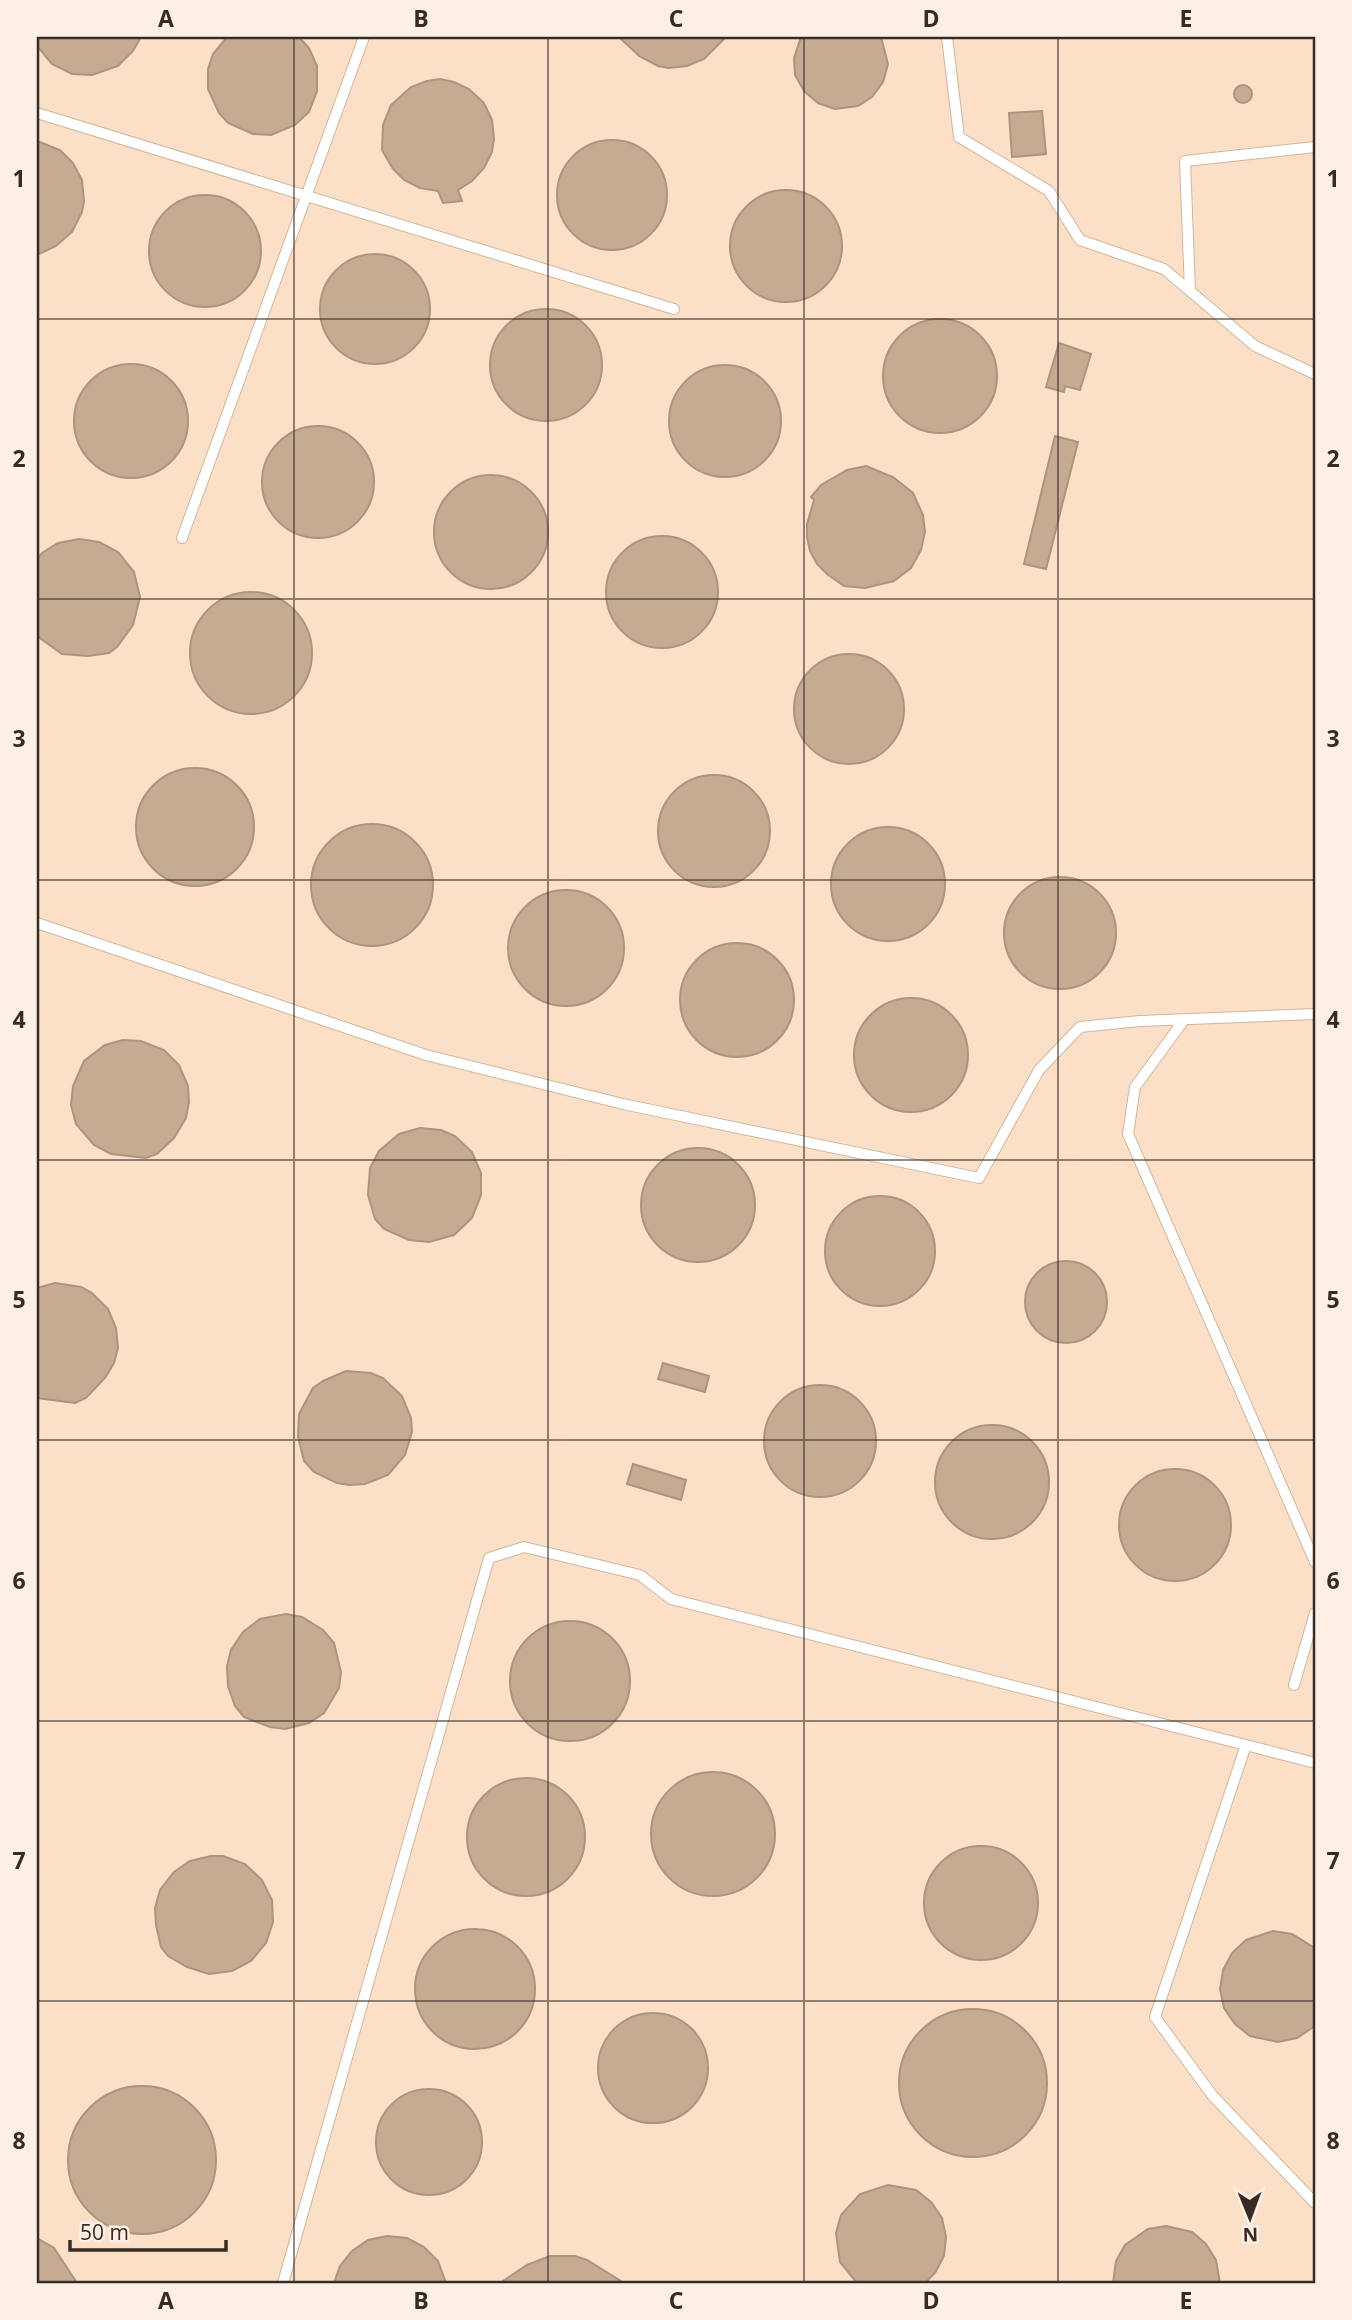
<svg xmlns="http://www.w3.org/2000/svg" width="1352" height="2320" font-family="'Open Sans',sans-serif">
<rect width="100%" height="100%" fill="#fbe0c7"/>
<!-- building -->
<path fill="#c6ab93" stroke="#ad947d" stroke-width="2" d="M37,37H141L133,51L118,66L92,75L72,74L52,64L37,46Z
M227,37H299L309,48L317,66V91L309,112L295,125L271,135L253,134L228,123L219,113L208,89V69L213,54Z
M619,37H726L704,59L687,66L668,68L658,66L639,56Z
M801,37H881L888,64L883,82L872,97L858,106L835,109L818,103L804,91L795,75L794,58Z
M440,79L454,82L469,89L484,103L492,120L494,139L492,152L484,168L472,181L458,190L462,201L443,203L438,191L420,188L404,180L393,169L382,150L383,125L391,105L411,87L427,81Z
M1234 94a9 9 0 1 1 18 0a9 9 0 1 1-18 0Z
M1042,111L1046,154L1012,157L1009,113Z
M557 195a55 55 0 1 1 110 0a55 55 0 1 1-110 0Z
M37,141L60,150L73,163L82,180L84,201L82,212L72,232L56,246L37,255Z
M730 246a56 56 0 1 1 112 0a56 56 0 1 1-112 0Z
M149 251a56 56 0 1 1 112 0a56 56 0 1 1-112 0Z
M320 309a55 55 0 1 1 110 0a55 55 0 1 1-110 0Z
M490 365a56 56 0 1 1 112 0a56 56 0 1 1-112 0Z
M883 376a57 57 0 1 1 114 0a57 57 0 1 1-114 0Z
M1059,343L1091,354L1080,390L1065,386L1064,392L1046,387Z
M74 421a57 57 0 1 1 114 0a57 57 0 1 1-114 0Z
M669 421a56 56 0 1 1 112 0a56 56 0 1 1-112 0Z
M262 482a56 56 0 1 1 112 0a56 56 0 1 1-112 0Z
M1055,436L1078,442L1046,569L1024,564Z
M866,466L893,477L913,493L923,515L925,532L921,550L911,568L894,581L865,588L844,586L827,574L817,564L810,551L807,537V524L814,500L811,497L821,485L847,470Z
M434 532a57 57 0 1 1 114 0a57 57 0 1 1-114 0Z
M606 592a56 56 0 1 1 112 0a56 56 0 1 1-112 0Z
M79,539L99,542L118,552L134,572L140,597L133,625L117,647L109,653L88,656L62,654L37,636V559L42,553L58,543Z
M190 653a61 61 0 1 1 122 0a61 61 0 1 1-122 0Z
M794 709a55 55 0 1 1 110 0a55 55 0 1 1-110 0Z
M136 827a59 59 0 1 1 118 0a59 59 0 1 1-118 0Z
M658 831a56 56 0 1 1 112 0a56 56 0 1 1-112 0Z
M311 885a61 61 0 1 1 122 0a61 61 0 1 1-122 0Z
M831 884a57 57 0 1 1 114 0a57 57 0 1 1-114 0Z
M1004 933a56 56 0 1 1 112 0a56 56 0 1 1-112 0Z
M508 948a58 58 0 1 1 116 0a58 58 0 1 1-116 0Z
M680 1000a57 57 0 1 1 114 0a57 57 0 1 1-114 0Z
M854 1055a57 57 0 1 1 114 0a57 57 0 1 1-114 0Z
M123,1040L141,1041L164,1050L179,1065L188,1086L189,1102L186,1118L174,1138L157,1154L146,1158L111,1154L94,1145L76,1124L71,1105L73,1086L84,1061L105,1045Z
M420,1128L441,1130L455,1136L472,1152L481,1173V1195L472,1218L454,1235L429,1242L409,1240L384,1229L375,1219L368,1195L370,1168L379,1151L399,1134Z
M641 1205a57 57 0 1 1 114 0a57 57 0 1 1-114 0Z
M825 1251a55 55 0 1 1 110 0a55 55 0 1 1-110 0Z
M1025 1302a41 41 0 1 1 82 0a41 41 0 1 1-82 0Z
M55,1283L81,1287L92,1293L108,1309L116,1328L118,1348L114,1363L105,1378L86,1398L75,1403L37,1398V1288Z
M663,1363L709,1376L705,1392L658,1379Z
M346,1371L371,1373L383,1378L402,1396L411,1418L412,1432L405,1455L388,1475L365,1484L350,1485L337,1483L314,1472L304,1461L298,1437L299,1414L313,1388L323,1381Z
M764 1441a56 56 0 1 1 112 0a56 56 0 1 1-112 0Z
M935 1482a57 57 0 1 1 114 0a57 57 0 1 1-114 0Z
M633,1464L686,1480L681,1500L627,1484Z
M1119 1525a56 56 0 1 1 112 0a56 56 0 1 1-112 0Z
M286,1614L302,1617L323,1630L334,1643L341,1672L339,1688L324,1713L309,1723L285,1729L270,1727L244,1717L235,1706L228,1686L227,1666L231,1650L243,1632L260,1619Z
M510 1681a60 60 0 1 1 120 0a60 60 0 1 1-120 0Z
M651 1834a62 62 0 1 1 124 0a62 62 0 1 1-124 0Z
M467 1837a59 59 0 1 1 118 0a59 59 0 1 1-118 0Z
M924 1903a57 57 0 1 1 114 0a57 57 0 1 1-114 0Z
M211,1856H223L245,1864L262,1880L272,1900L273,1922L266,1943L251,1961L232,1971L209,1974L187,1967L168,1956L161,1947L156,1925L155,1908L160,1890L174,1872L190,1861Z
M415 1989a60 60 0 1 1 120 0a60 60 0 1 1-120 0Z
M1273,1931L1292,1934L1315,1948V2026L1297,2038L1278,2042L1250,2036L1235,2024L1224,2008L1220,1989L1223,1970L1232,1953L1246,1940Z
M899 2083a74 74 0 1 1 148 0a74 74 0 1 1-148 0Z
M598 2068a55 55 0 1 1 110 0a55 55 0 1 1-110 0Z
M68 2160a74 74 0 1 1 148 0a74 74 0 1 1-148 0Z
M376 2142a53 53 0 1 1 106 0a53 53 0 1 1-106 0Z
M888,2185L916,2190L931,2202L942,2218L946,2237L944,2256L935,2273L925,2283H857L840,2262L836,2233L841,2215L860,2194Z
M1166,2226L1192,2232L1206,2244L1216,2260L1220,2283H1113L1116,2261L1125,2245L1148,2229Z
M387,2236L407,2238L424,2247L438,2261L446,2283H334L340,2266L352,2251L368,2240Z
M37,2238L54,2248L77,2283H37Z
M550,2256H575L587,2260L624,2283H500L527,2265Z"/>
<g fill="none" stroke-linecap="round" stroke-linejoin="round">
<!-- lane casing -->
<g stroke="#d0b59d" stroke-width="12">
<path id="lane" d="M947,37L959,137L1049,191L1080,240L1164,269L1255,346L1315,374
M37,113L674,309
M1190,291L1185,161L1315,147
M182,538L364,37
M37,923L426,1055L623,1104L979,1178L1039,1070L1080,1027L1140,1021L1315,1014
M1184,1020L1135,1087L1128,1134L1315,1562
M1294,1685L1315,1613
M1246,1745L1315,1763
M283,2283L489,1558L524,1547L640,1575L671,1599L1246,1745L1155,2017L1212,2095L1315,2203"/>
</g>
<!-- lane -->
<use href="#lane" stroke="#fff" stroke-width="10"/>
</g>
<!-- grid -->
<path fill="none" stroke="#372c23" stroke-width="2" stroke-opacity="0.55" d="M294,37V2283M548,37V2283M804,37V2283M1058,37V2283M37,319H1315M37,599H1315M37,880H1315M37,1160H1315M37,1440H1315M37,1721H1315M37,2001H1315"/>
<!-- border -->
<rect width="1352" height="2320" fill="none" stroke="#fcf0e6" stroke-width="77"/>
<!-- north arrow -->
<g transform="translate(1250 2218) rotate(179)" stroke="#fcf0e6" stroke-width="5" paint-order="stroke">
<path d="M0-5L12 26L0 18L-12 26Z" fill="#372c23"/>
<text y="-10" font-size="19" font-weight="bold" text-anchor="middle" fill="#372c23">N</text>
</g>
<!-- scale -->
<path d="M70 2240v10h156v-10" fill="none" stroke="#372c23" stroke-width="3.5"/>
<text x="80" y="2240" font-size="21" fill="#372c23" stroke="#fcf0e6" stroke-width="5" paint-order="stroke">50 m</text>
<rect x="38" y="38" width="1276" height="2244" fill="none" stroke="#372c23" stroke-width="2.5"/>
<g font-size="23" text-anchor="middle" font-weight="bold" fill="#372c23">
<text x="166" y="27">A</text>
<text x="421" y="27">B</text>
<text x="676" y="27">C</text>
<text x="931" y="27">D</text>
<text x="1186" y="27">E</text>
<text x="19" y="187">1</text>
<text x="1333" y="187">1</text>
<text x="19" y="467">2</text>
<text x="1333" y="467">2</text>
<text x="19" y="747">3</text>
<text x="1333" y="747">3</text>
<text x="19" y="1028">4</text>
<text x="1333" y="1028">4</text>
<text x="19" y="1308">5</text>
<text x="1333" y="1308">5</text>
<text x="19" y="1589">6</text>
<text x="1333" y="1589">6</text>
<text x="19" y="1869">7</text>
<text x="1333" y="1869">7</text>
<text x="19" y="2149">8</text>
<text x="1333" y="2149">8</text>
<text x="166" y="2309">A</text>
<text x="421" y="2309">B</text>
<text x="676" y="2309">C</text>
<text x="931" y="2309">D</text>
<text x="1186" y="2309">E</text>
</g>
</svg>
